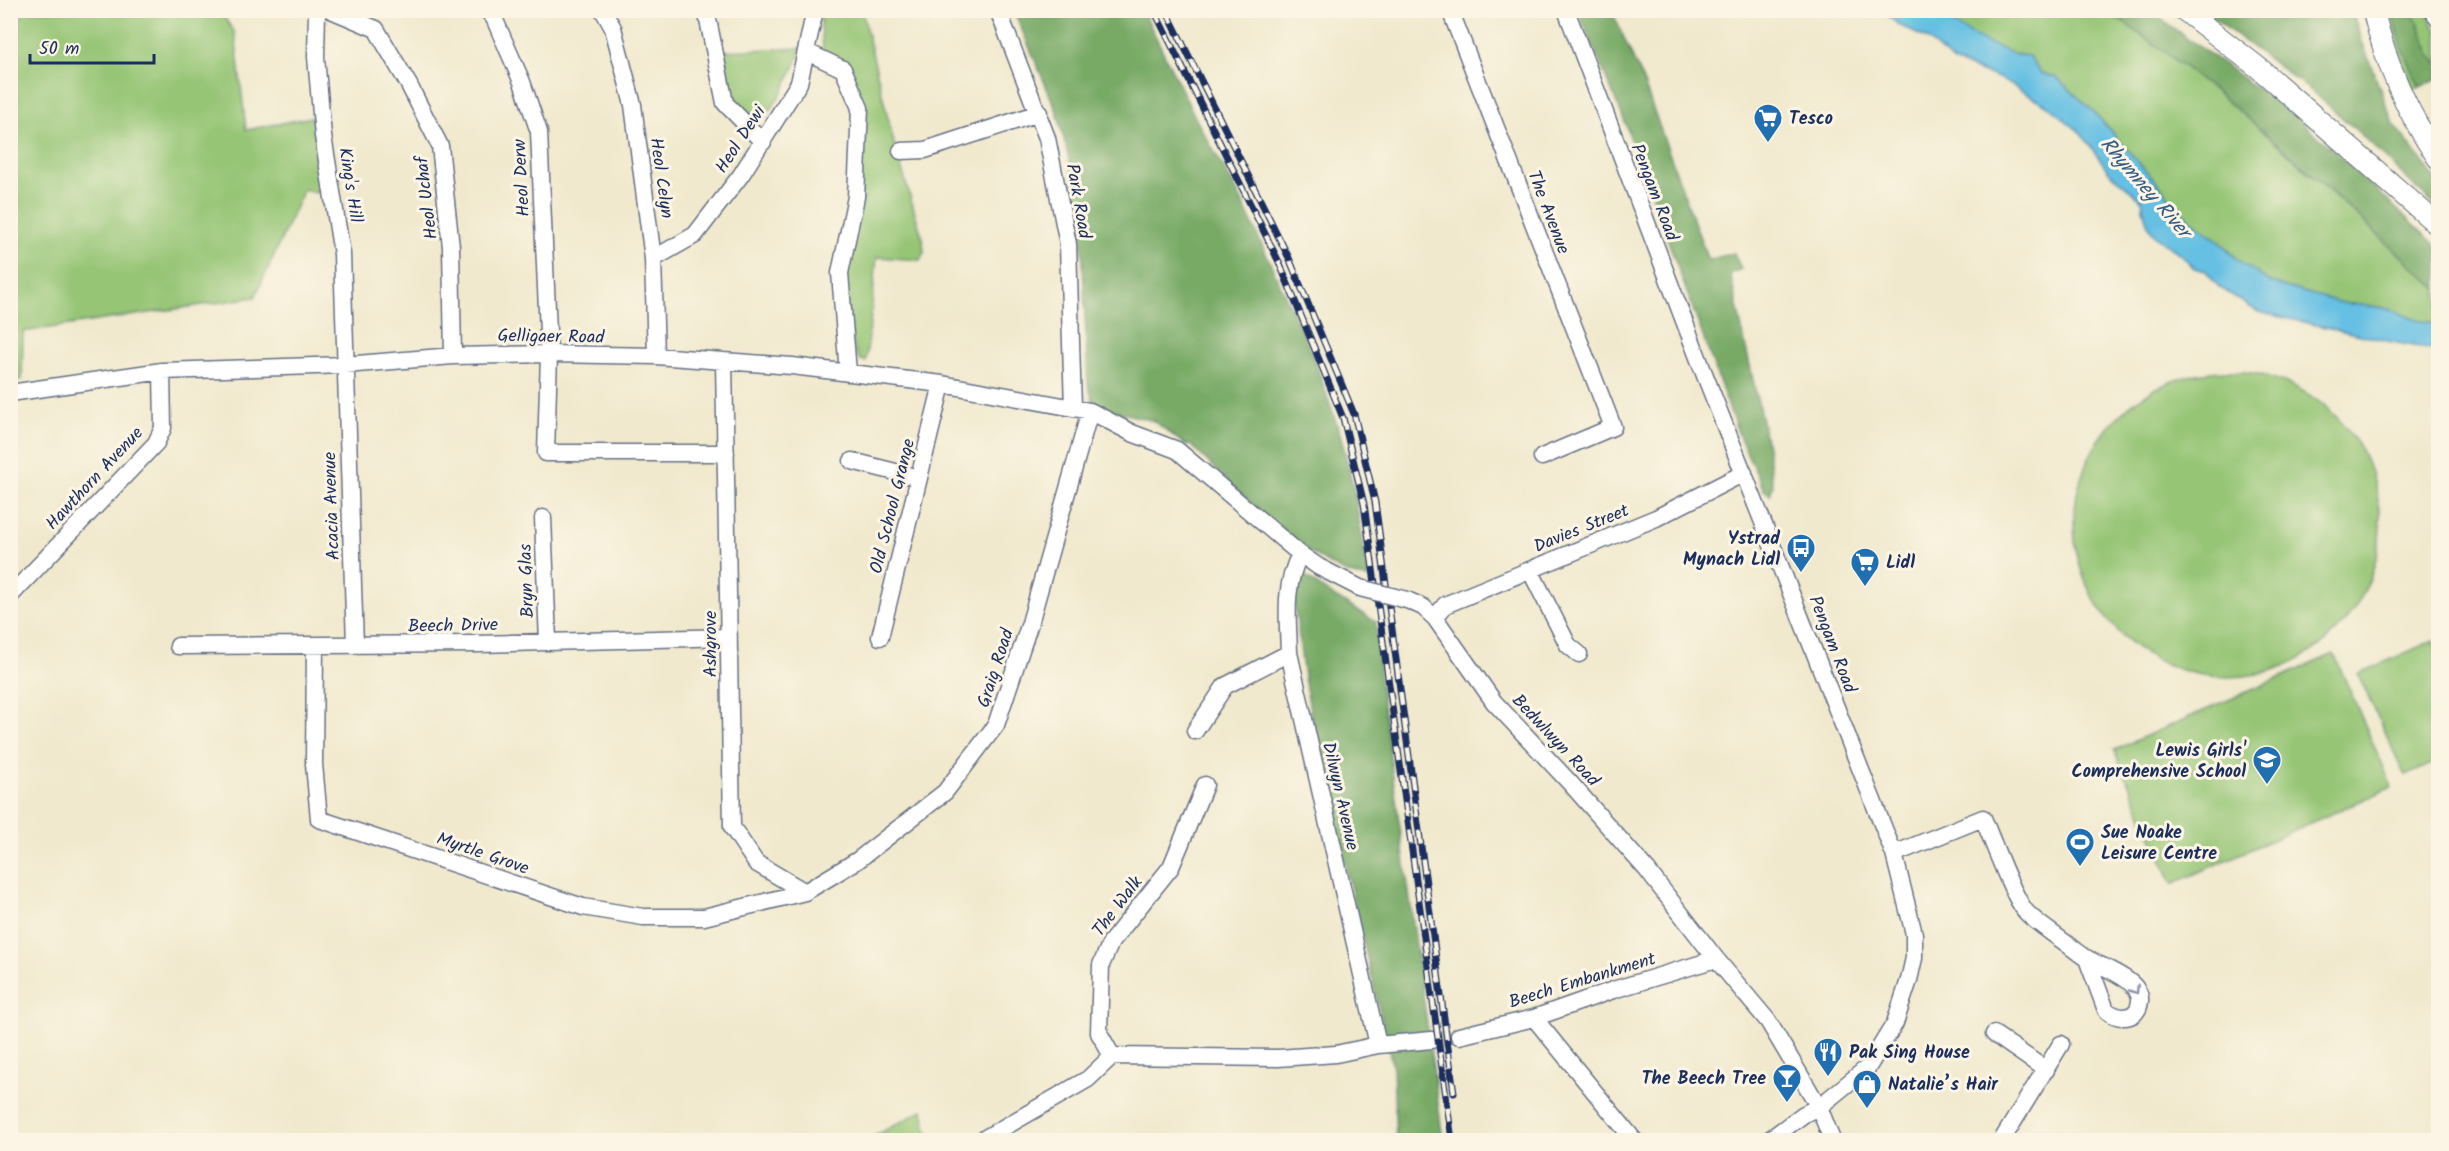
<svg xmlns="http://www.w3.org/2000/svg" width="2449" height="1151" font-family="Kalam,sans-serif">
<rect width="100%" height="100%" fill="#fcf5e5"/>
<filter id="ink" filterUnits="userSpaceOnUse"><feTurbulence type="fractalNoise" baseFrequency=".0167" numOctaves="2"/><feDisplacementMap in="SourceGraphic" scale="12" xChannelSelector="R" yChannelSelector="G"/><feConvolveMatrix kernelMatrix="1 2 1 2 8 2 1 2 1" color-interpolation-filters="sRGB"/></filter>
<filter id="wash" filterUnits="userSpaceOnUse"><feTurbulence type="fractalNoise" baseFrequency=".008" numOctaves="4" result="noise"/><feDisplacementMap in="SourceGraphic" scale="24" xChannelSelector="R" yChannelSelector="G"/><feGaussianBlur stdDeviation="1.35" result="paint"/><feColorMatrix in="noise" values="0 0 0 0 0 0 0 0 0 0 0 0 0 0 0 0 0 1.4 0 .05"/><feComposite in="paint" operator="in"/></filter>
<g filter="url(#wash)">
<rect width="100%" height="100%" fill="#f0e9cd"/>
<!-- green -->
<path fill="#95c574" stroke="#587a69" stroke-width="1.5" d="M22,11H220L235,33L246,130L312,117L327,190L314,193L304,189L255,297L23,332L22,379L11,381L10,81Z
M820,11H862L894,143L923,240L924,253L920,260L877,257L866,362L859,359L854,349L845,296L863,108L823,50Z
M1930,11H2106L2159,45L2234,105L2438,289V324L2416,320L2387,308L2342,303L2271,283L2239,261L2220,242L2185,215L2092,110L2057,78L2041,73L2029,56C1994,53 1959,30 1930,11Z
M2383,11H2400L2394,19L2402,47L2420,87L2413,90Z
M2406,11H2425L2438,32V64L2430,54L2417,20Z
M802,48C793,70 763,152 733,109C726,99 720,64 716,51Z
M2074 524a153 153 0 1 1 306 0a153 153 0 1 1-306 0Z
M2434,640L2438,650V761L2405,776L2358,674Z
M2334,654L2392,787L2172,884L2114,750Z
M923,1110L929,1140H867Z"/>
<!-- forest -->
<path fill="#78aa66" stroke="#4a6c62" stroke-width="1.5" d="M1014,11H1143L1197,121L1239,195L1314,358L1341,437L1354,490L1369,578C1322,578 1226,480 1192,446L1184,444L1154,421L1095,406L1088,385L1082,239L1071,167L1057,112Z
M1578,11H1612L1643,81L1708,260L1734,253L1741,269L1730,274L1765,435L1773,486L1770,494L1764,490L1740,438L1624,120Z
M2106,11H2150L2298,118L2438,247V289C2331,193 2227,90 2106,11Z
M2204,11H2352L2361,39L2393,123L2438,182V209L2365,138L2314,93Z
M2400,11H2406L2417,20L2430,54L2438,64V79L2420,87L2402,47L2394,19Z
M1298,571L1330,594L1376,622L1380,683L1443,1140H1396L1393,1068L1315,737L1304,677L1294,599Z"/>
<!-- water -->
<path fill="#65c0e3" stroke="#4078a0" stroke-width="1.5" d="M1882,11H1930L1985,42L2016,55L2029,56L2041,73L2057,78L2092,110L2185,215L2220,242L2239,261L2271,283L2342,303L2387,308L2416,320L2438,324V350L2392,342L2258,312L2219,287L2206,271L2194,268C2170,237 2147,248 2142,200L2109,172L2081,133L2050,107L1999,78L1954,62L1927,39L1899,25Z"/>
</g>
<g filter="url(#ink)">
<g fill="none" stroke-linecap="round" stroke-linejoin="round">
<!-- minor-tunnel -->
<path stroke="#c5c4b7" stroke-width="16" stroke-dasharray="16 8" stroke-linecap="butt" d="M1432,1040L1459,1036"/>
<!-- minor casing -->
<g stroke="#667085" stroke-width="19">
<path id="minor" d="M317,10L316,57L323,136L342,254L355,645
M331,10L376,29L409,85L440,146L451,247L453,356
M487,10L494,18L522,82L539,132L549,354L546,453H726
M603,10L613,28L633,105L653,259L656,356
M706,10L725,103L763,142
M998,10L1047,138L1068,244L1073,408
M1450,10L1613,427L1542,457
M1566,10L1702,368L1894,854L1914,934V958L1909,980L1895,1023L1868,1067L1819,1107L1804,1114L1769,1140
M2433,10L2438,19
M807,52L843,69L860,108L856,197L840,273L848,373
M901,151L925,150L1039,113
M653,259L695,235L741,175L799,83L815,10
M724,361L732,827L756,863L805,892
M10,393L162,371L345,365L453,356L549,354L656,356L792,366L942,384L1090,411L1132,433L1177,450L1300,554L1319,567
M852,461L919,478
M543,518L548,642
M1300,554C1283,588 1288,617 1289,653L1378,1045
M1530,570L1568,645L1579,654
M10,596L156,443L163,428L162,371
M1407,600L1423,607L1435,618L1494,702L1571,784L1647,870L1716,959L1768,1021L1819,1107L1832,1140
M1435,618L1445,605L1656,518L1744,473
M880,637L942,384
M178,646L478,644L729,637
M315,646L314,764L319,819L583,907L643,917H704L805,892L858,860L945,792L996,725L1030,623L1090,411
M1195,731L1225,686L1289,653
M1205,785L1171,867L1111,942L1101,965L1099,1033L1112,1056L1278,1058L1336,1054L1378,1045L1432,1040
M1894,854L1983,818C1992,839 2014,900 2027,913C2040,926 2057,936 2071,947C2077,951 2083,957 2090,960C2104,968 2142,981 2140,1001C2138,1021 2118,1020 2106,1010L2087,959
M1534,1018L1634,1140
M1994,1034L2046,1070
M1459,1036L1534,1018L1613,990L1716,959
M982,1140L1088,1079L1112,1056
M2002,1140L2061,1044"/>
</g>
<!-- major casing -->
<g stroke="#667085" stroke-width="23">
<path id="major" d="M2184,10L2260,69L2438,225
M2373,10C2386,64 2407,113 2438,158"/>
</g>
<!-- minor -->
<use href="#minor" stroke="#fff" stroke-width="16"/>
<!-- major -->
<use href="#major" stroke="#fff" stroke-width="21"/>
<!-- rail casing -->
<g stroke="#1b2f5e" stroke-width="7">
<path id="rail" d="M1154,10L1279,262L1343,418L1364,504L1452,1140
M1166,10L1289,258L1354,414L1375,502L1454,1093"/>
</g>
<!-- rail -->
<use href="#rail" stroke="#fcf5e5" stroke-width="4.5" stroke-dasharray="14" stroke-linecap="butt"/>
<!-- minor-bridge casing -->
<g stroke="#667085" stroke-width="19" stroke-linecap="butt">
<path id="minor-bridge" d="M1319,567L1360,588L1407,600"/>
</g>
<!-- minor-bridge -->
<use href="#minor-bridge" stroke="#fff" stroke-width="16"/>
</g>
<!-- one-way arrows -->
<defs><path id="oneway-chevron" d="M-2-3.5L2.5 0L-2 3.5" fill="none" stroke-width="1.6" stroke-linecap="round" stroke-linejoin="round" transform="scale(1.5)"/></defs>
<use stroke="#8d97ae" href="#oneway-chevron" transform="translate(2135 990) rotate(57)"/>
</g>
<!-- icons -->
<defs>
<g id="supermarket-pin" transform="scale(1.5)"><path d="M0 17L-7.5 6A9.5 9.5 0 1 1 7.5 6Z" fill="#1f6fb2" stroke="#fcf5e5"/><path d="M-6-5.5h2.5l.6 2H6L4.5 2H-2.5L-4.4-4H-6ZM-1.5 3.2a1.3 1.3 0 1 0 .1 0ZM3 3.2a1.3 1.3 0 1 0 .1 0Z" fill="#fff"/></g>
<g id="bus-pin" transform="scale(1.5)"><path d="M0 17L-7.5 6A9.5 9.5 0 1 1 7.5 6Z" fill="#1f6fb2" stroke="#fcf5e5"/><path d="M-5-6H5V4H4V6H2V4H-2V6H-4V4H-5ZM-3.5-4V0h7V-4ZM-3.5 1.2v1.5H-2V1.2ZM2 1.2v1.5H3.5V1.2Z" fill="#fff"/></g>
<g id="school-pin" transform="scale(1.5)"><path d="M0 17L-7.5 6A9.5 9.5 0 1 1 7.5 6Z" fill="#1f6fb2" stroke="#fcf5e5"/><path d="M0-5L7-2L0 1L-7-2ZM-4 1L0 2.5L4 1V4Q0 6-4 4Z" fill="#fff"/></g>
<g id="stadium-pin" transform="scale(1.5)"><path d="M0 17L-7.5 6A9.5 9.5 0 1 1 7.5 6Z" fill="#1f6fb2" stroke="#fcf5e5"/><path d="M0-5a6.5 5 0 1 0 0 10a6.5 5 0 1 0 0-10ZM-3.5-1.8h7v3.6h-7Z" fill="#fff"/></g>
<g id="restaurant-pin" transform="scale(1.5)"><path d="M0 17L-7.5 6A9.5 9.5 0 1 1 7.5 6Z" fill="#1f6fb2" stroke="#fcf5e5"/><path d="M-5-6h1v4h1v-4h1v4h1v-4h1v5L-1.5 .5V6h-2V.5L-5-1ZM5-6V6H3V1.5H1.5Q1.5-4 5-6Z" fill="#fff"/></g>
<g id="bar-pin" transform="scale(1.5)"><path d="M0 17L-7.5 6A9.5 9.5 0 1 1 7.5 6Z" fill="#1f6fb2" stroke="#fcf5e5"/><path d="M-6-5H6L.8 .8V4.5H3.5V6h-7V4.5H-.8V.8Z" fill="#fff"/></g>
<g id="shop-pin" transform="scale(1.5)"><path d="M0 17L-7.5 6A9.5 9.5 0 1 1 7.5 6Z" fill="#1f6fb2" stroke="#fcf5e5"/><path d="M-5-2.5h2.3a2.7 3.5 0 0 1 5.4 0H5L5.5 6h-11ZM-1.5-2.5h3a1.5 2.3 0 0 0-3 0Z" fill="#fff"/></g>
</defs>
<g fill-rule="evenodd">
<use href="#supermarket-pin" x="1768" y="118"/>
<use href="#bus-pin" x="1801" y="548"/>
<use href="#supermarket-pin" x="1865" y="562"/>
<use href="#school-pin" x="2267" y="760"/>
<use href="#stadium-pin" x="2080" y="842"/>
<use href="#restaurant-pin" x="1828" y="1052"/>
<use href="#bar-pin" x="1787" y="1078"/>
<use href="#shop-pin" x="1867" y="1084"/>
</g>
<g text-anchor="middle" stroke-width="6" stroke-linejoin="round" paint-order="stroke">
<!-- poi labels -->
<g font-size="18" font-weight="bold" fill="#1b2f5e" stroke="#fcf5e5" text-anchor="start">
<text x="1789" y="124">Tesco</text>
<text x="1780" y="544" text-anchor="end">Ystrad<tspan x="1780" dy="21">Mynach Lidl</tspan></text>
<text x="1886" y="568">Lidl</text>
<text x="2246" y="756" text-anchor="end">Lewis Girls'<tspan x="2246" dy="21">Comprehensive School</tspan></text>
<text x="2101" y="838">Sue Noake<tspan x="2101" dy="21">Leisure Centre</tspan></text>
<text x="1849" y="1058">Pak Sing House</text>
<text x="1766" y="1084" text-anchor="end">The Beech Tree</text>
<text x="1888" y="1090">Natalie’s Hair</text>
</g>
<!-- street labels -->
<g font-size="18" fill="#1b2f5e" stroke="#fcf5e5">
<text transform="translate(740 139) rotate(-57)" y="6">Heol Dewi</text>
<text transform="translate(521 178) rotate(-93)" y="6">Heol Derw</text>
<text transform="translate(662 178) rotate(82)" y="6">Heol Celyn</text>
<text transform="translate(351 185) rotate(81)" y="6">King's Hill</text>
<text transform="translate(1655 192) rotate(69)" y="6">Pengam Road</text>
<text transform="translate(426 198) rotate(-97)" y="6">Heol Uchaf</text>
<text transform="translate(1079 201) rotate(80)" y="6">Park Road</text>
<text transform="translate(1549 212) rotate(69)" y="6">The Avenue</text>
<text transform="translate(551 336) rotate(1)" y="6">Gelligaer Road</text>
<text transform="translate(94 478) rotate(-47)" y="6">Hawthorn Avenue</text>
<text transform="translate(331 506) rotate(-92)" y="6">Acacia Avenue</text>
<text transform="translate(892 506) rotate(-76)" y="6">Old School Grange</text>
<text transform="translate(1581 528) rotate(-22)" y="6">Davies Street</text>
<text transform="translate(526 581) rotate(-92)" y="6">Bryn Glas</text>
<text transform="translate(453 625) rotate(-1)" y="6">Beech Drive</text>
<text transform="translate(710 644) rotate(-90)" y="6">Ashgrove</text>
<text transform="translate(1833 644) rotate(69)" y="6">Pengam Road</text>
<text transform="translate(995 668) rotate(-72)" y="6">Graig Road</text>
<text transform="translate(1556 740) rotate(47)" y="6">Bedwlwyn Road</text>
<text transform="translate(1341 796) rotate(77)" y="6">Dilwyn Avenue</text>
<text transform="translate(483 853) rotate(19)" y="6">Myrtle Grove</text>
<text transform="translate(1117 906) rotate(-53)" y="6">The Walk</text>
<text transform="translate(1582 980) rotate(-17)" y="6">Beech Embankment</text>
</g>
<!-- water labels -->
<g font-size="20" font-style="italic" fill="#315a86" stroke="#fcf5e5">
<text transform="translate(2146 187) rotate(49)" y="7">Rhymney River</text>
</g>
</g>
<!-- margin -->
<rect width="2449" height="1151" fill="none" stroke="#fcf5e5" stroke-width="36"/>
<!-- scale -->
<path d="M30 54v9h124v-9" fill="none" stroke="#1b2f5e" stroke-width="3"/>
<text x="39" y="54" font-size="18" fill="#1b2f5e" stroke="#fcf5e5" stroke-width="4.5" paint-order="stroke">50 m</text>
</svg>
